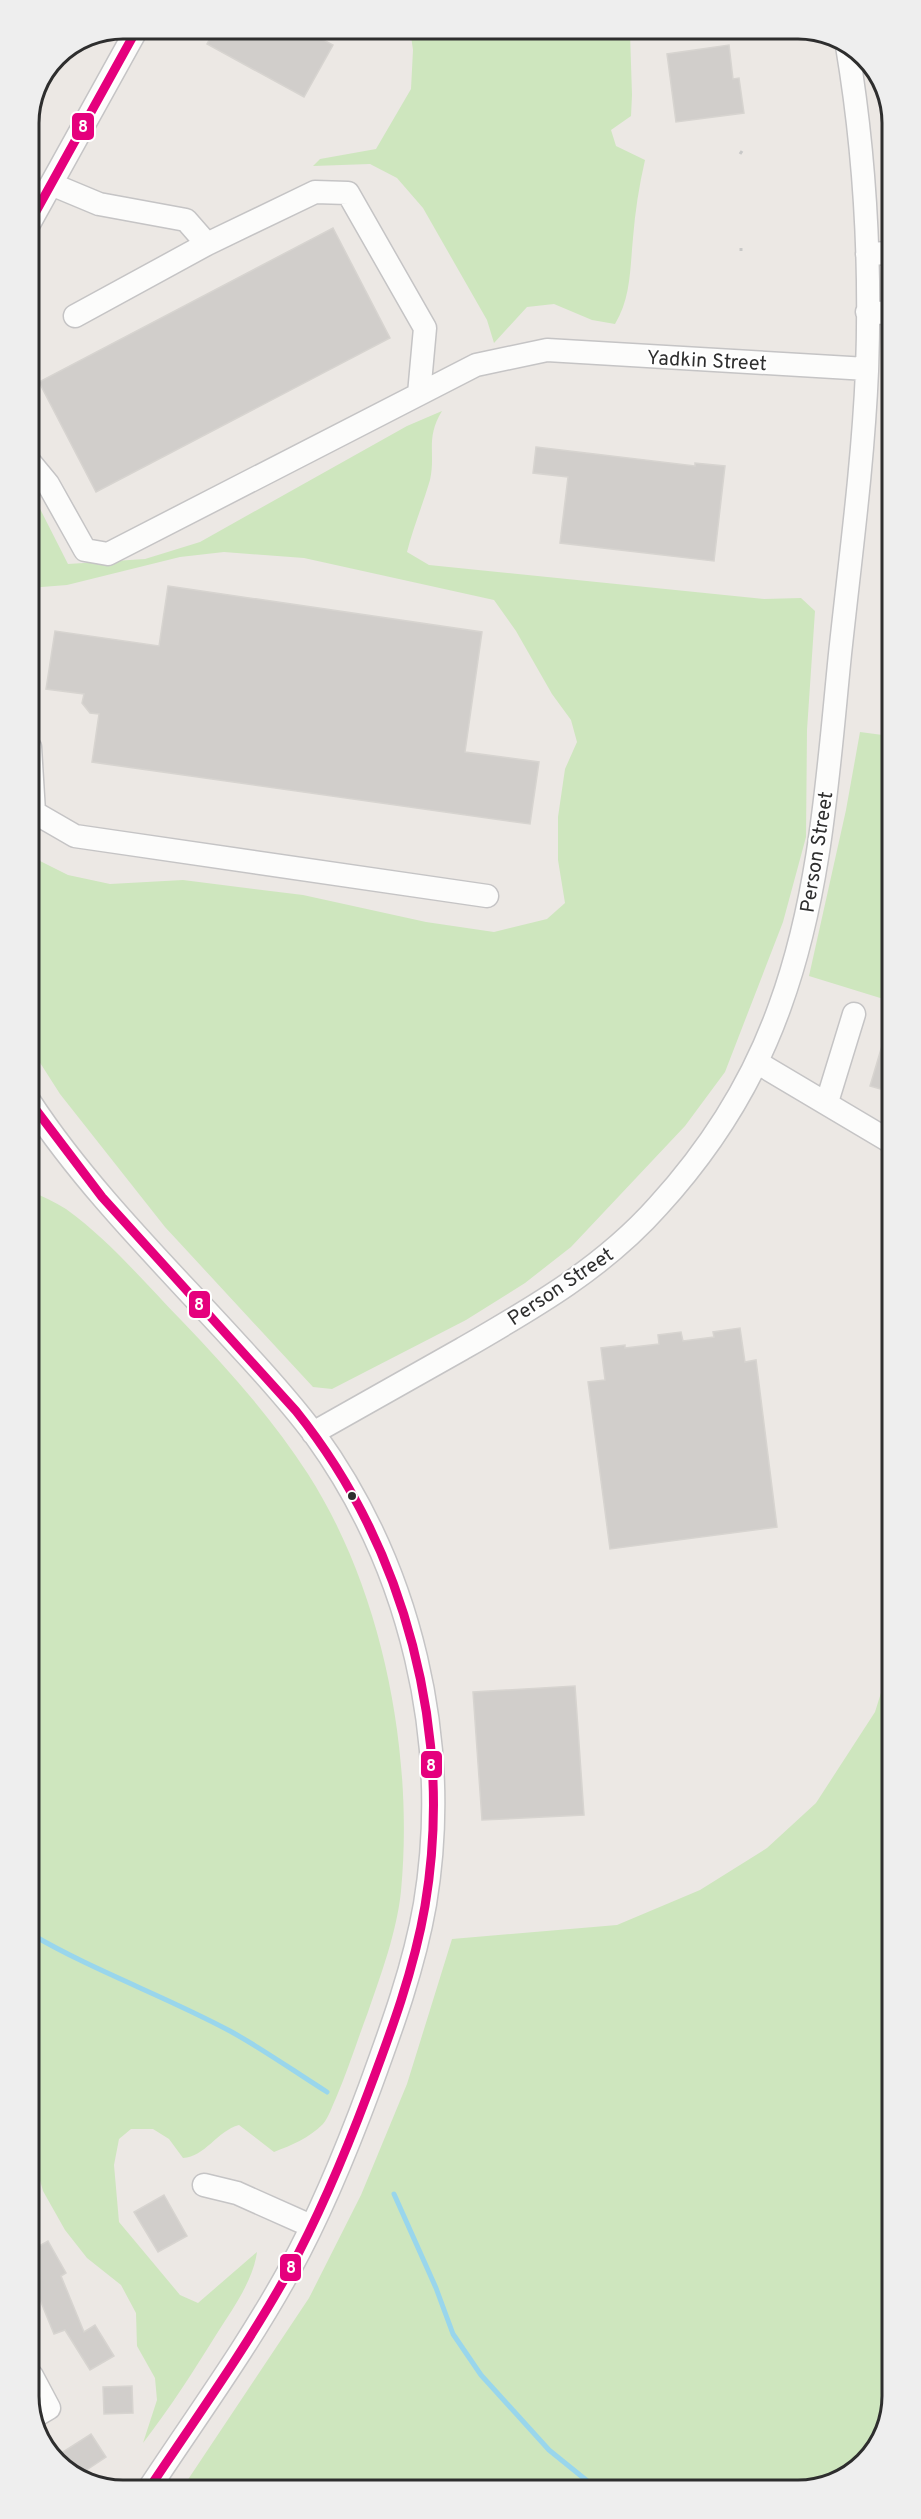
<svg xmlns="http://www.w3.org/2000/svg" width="921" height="2519" font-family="Overpass,sans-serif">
<rect width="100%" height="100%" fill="#ece8e4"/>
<!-- green -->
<path fill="#cee6be" d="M410,29H601L630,33L632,95L631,116L611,130L616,146L645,160C639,186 635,212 633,238C630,268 631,298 615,324L592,320L554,304L527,307L494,343L487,320L423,208L397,178L370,164L313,166L320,159L376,149L411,89L413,50Z
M442,411C425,439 436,453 430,480C423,504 413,528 407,552L429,565L764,599L801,598L815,611L807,730L806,837L783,922L725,1072L685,1126L571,1247L525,1283L466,1320L332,1389L313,1387L165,1227L60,1094L30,1047V856L68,875L110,884L183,880L303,895L426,922L494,932L547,919L565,903L558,860V817L565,769L577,742L571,720L552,694L516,631L494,600L304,558L224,552L180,557L67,585L29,588V495L36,501L68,564L145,559L200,542L407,426Z
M860,732L890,736V1001L809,976L846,810Z
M30,1191C42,1196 55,1202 66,1209C109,1240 144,1282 181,1320C227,1368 272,1418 308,1474C383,1591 414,1754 401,1891C397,1931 381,1975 368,2012C357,2041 348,2070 336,2098C332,2106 329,2117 323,2124C309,2138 292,2145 274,2152L239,2125C217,2131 205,2157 183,2158L169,2139L153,2129H131L119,2139L114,2165L119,2222L180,2295L198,2303L257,2252C253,2281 232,2310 216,2335C193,2372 170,2408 143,2443L157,2400L155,2378L137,2346L136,2313L121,2285L87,2258L65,2230L43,2191L31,2148Z
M891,1661L892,2396L873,2454L823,2487L181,2490L309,2298L361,2195L407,2084L452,1939L617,1925L700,1890L767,1848L816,1803L875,1712Z"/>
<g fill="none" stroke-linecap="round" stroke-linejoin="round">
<!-- stream -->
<path stroke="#99d6ec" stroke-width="5" d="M31,1934C94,1971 165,1996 230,2031C263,2049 295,2072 327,2092
M394,2194L436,2288L453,2334L481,2375L549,2450L596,2488"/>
</g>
<!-- building -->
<path fill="#d1cecb" stroke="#d7d4d0" stroke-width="1.5" d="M215,29H303L333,45L304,97L207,44Z
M729,45L733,79L739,78L744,113L676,122L667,54Z
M333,228L390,338L96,492L39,382Z
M536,447L695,466V463L725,466L714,561L560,543L568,477L533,473Z
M168,586L482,632L465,752L539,762L530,824L92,762L99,714L90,713L82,703L84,694L46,689L55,631L159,646Z
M887,1029H891V1092L870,1086Z
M740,1328L745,1362L756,1360L777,1527L610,1549L588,1382L605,1380L601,1348L625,1345V1348L659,1344L658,1335L681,1332L683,1341L714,1337L713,1332Z
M575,1686L584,1815L482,1820L473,1692Z
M164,2195L187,2236L158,2252L134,2212Z
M48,2241L66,2273L61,2276L84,2332L95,2325L114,2356L90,2370L65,2330L54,2334L36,2290L32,2292V2250Z
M132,2386L133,2413L104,2414L103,2387Z
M91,2434L106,2457L79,2475L61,2467L55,2457Z"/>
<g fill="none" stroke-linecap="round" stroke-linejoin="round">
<!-- minor casing -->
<g stroke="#c5c4c5" stroke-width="25">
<path id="minor" d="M51,184L99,204L186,220L207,244L315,192L348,193L425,328L419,394
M29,224L137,29
M867,254L889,253
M867,312L889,313
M75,316L207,244
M29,461L48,484L85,550L108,554L476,365L547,350L867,369
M30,747L34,812
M30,810L75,836L487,896
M758,1063L891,1142
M30,1102C88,1190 166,1266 237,1344C264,1373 291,1403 315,1435C411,1568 452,1741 425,1904C414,1967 392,2027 370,2087C347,2149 322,2211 290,2269C248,2346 196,2417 148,2490
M827,1102L854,1014
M313,1433C363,1405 412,1377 462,1349C533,1308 603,1268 658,1206C711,1148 754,1079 780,1006C821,893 828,773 840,654C850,560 863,465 867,371C871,262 865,153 847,46
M204,2185L237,2193L311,2226
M32,2376L49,2408L32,2418"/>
</g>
<!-- path -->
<path stroke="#c9c9c8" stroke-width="3" stroke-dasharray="4.5 3" stroke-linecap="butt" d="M740,154L742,151
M741,251V248"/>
<!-- minor -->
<use href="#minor" stroke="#fcfcfb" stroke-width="22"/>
<!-- bus-1 casing -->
<g stroke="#fff" stroke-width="14">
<path id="bus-1" d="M29,224L137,29
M30,1102L102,1197L296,1411C406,1548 454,1734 425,1906C414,1970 391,2032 368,2093C345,2154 320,2214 289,2271C247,2347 196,2418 148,2490"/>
</g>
<!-- bus-1 -->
<use href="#bus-1" stroke="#e5007d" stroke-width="9"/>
</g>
<!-- markers -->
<circle fill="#2e2e2e" stroke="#fff" stroke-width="2" cx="352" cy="1496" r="5"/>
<g text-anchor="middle" stroke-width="4.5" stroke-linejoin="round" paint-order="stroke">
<!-- street labels -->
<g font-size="20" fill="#2e2e2e" stroke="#fff">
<text transform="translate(707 360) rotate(3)" y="7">Yadkin Street</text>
<text transform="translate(816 852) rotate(-81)" y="7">Person Street</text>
<text transform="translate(560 1286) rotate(-34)" y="7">Person Street</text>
</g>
</g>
<!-- crop -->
<path d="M0 0H921V2519H0ZM123 39H798A84 84 0 0 1 882 123V2396A84 84 0 0 1 798 2480H123A84 84 0 0 1 39 2396V123A84 84 0 0 1 123 39Z" fill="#eee" fill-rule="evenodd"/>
<path fill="none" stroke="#2e2e2e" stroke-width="3" d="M123 39H798A84 84 0 0 1 882 123V2396A84 84 0 0 1 798 2480H123A84 84 0 0 1 39 2396V123A84 84 0 0 1 123 39Z"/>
<g stroke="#fff" stroke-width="2">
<rect x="71" y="112" width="24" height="29" rx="6" fill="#e5007d"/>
<rect x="188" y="1290" width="23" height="29" rx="6" fill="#e5007d"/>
<rect x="420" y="1750" width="23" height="29" rx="6" fill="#e5007d"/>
<rect x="279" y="2253" width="23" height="29" rx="6" fill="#e5007d"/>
</g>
<g font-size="16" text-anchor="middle" font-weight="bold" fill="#fff">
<text x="83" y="132">8</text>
<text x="199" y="1310">8</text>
<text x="431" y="1771">8</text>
<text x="291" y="2273">8</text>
</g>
</svg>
